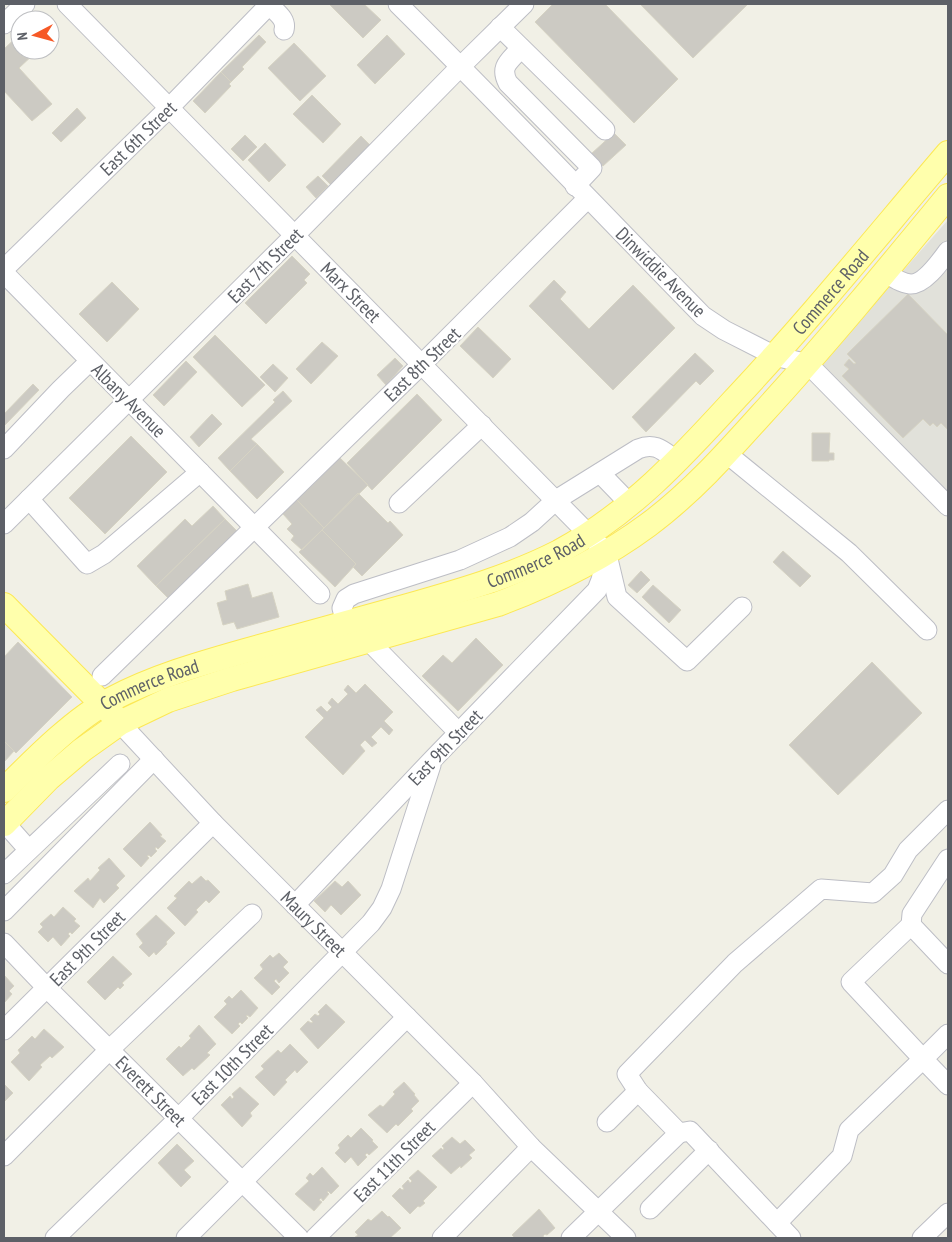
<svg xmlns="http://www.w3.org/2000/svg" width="952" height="1242" font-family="'PT Sans Narrow',sans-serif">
<rect width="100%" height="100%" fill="#f1f0e6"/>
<!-- industrial -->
<path fill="#e1e1da" d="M948,220V501L816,369Z"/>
<!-- building -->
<path fill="#cccac3" stroke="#d6d3c3" d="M329,4H364L381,20L363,38Z
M553,4H605L678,79L634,123L535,22Z
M640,4H748L693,58Z
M20,34V50H35L36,52L19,68L52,104L32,121L4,91V49Z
M259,35L266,42L242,67L244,69L231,82L221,72Z
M387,35L405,54L375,84L357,65Z
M294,43L326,76L300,101L268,68Z
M221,72L231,82L229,84L231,86L205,113L193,101Z
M312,95L341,124L323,143L293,114Z
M77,108L86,118L61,142L52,133Z
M614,133L626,145L603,166L591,154Z
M245,135L257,147L243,161L231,149Z
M361,136L372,147L333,187L322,176Z
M265,143L286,165L269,182L248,160Z
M318,176L328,186L316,198L306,187Z
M292,256L310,274L304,280L307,283L266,324L245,303Z
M554,280L566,292L560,299L589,329L633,285L675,328L613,390L529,306Z
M112,282L139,309L107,342L79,314Z
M908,294L948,335V430L941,423L937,427L933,423L930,426L923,419L903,438L842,376L849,369L844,365L849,359L854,364L856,363L847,354Z
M478,327L511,359L493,378L460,346Z
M215,335L265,385L242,407L193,357Z
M322,342L338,356L311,384L296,369Z
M695,353L714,371L700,385L696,381L646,432L632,417Z
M395,358L403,366L386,385L377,375Z
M186,361L197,372L164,406L153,395Z
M273,364L288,378L275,392L260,377Z
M33,384L39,390L4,426V414Z
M283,391L292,401L251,439L257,444L230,471L218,458L275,402L273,400Z
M417,394L442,420L372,490L347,463Z
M212,414L222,424L199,447L190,437Z
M812,433H830L829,453H834V460H829V461H812Z
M131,436L167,472L105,534L69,498Z
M257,444L284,472L257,499L230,471Z
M340,458L368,485L324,528L297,500Z
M358,493L388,523L390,521L403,535L362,576L353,567L356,564L322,530Z
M297,500L324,528L302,550L291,540L294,536L287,529L292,524L283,514Z
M213,506L225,519L156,586L137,566L185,519L192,526Z
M225,519L238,532L169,599L156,586Z
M322,530L356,564L335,587L299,552Z
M783,551L811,576L800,587L773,562Z
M641,571L650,580L637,593L628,585Z
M248,584L252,598L272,592L279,617L237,629L234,622L223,625L217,603L227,600L225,591Z
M653,585L681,610L669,623L642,597Z
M476,638L503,665L458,711L422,676L443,655L452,663Z
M18,642L72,697L16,753L4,741V657Z
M872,662L922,713L838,795L789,745Z
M365,684L393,712L384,721L393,730L389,735L381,727L371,737L377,743L372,747L365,740L360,745L365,751L343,775L305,737L324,718L316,710L321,706L327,712L332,707L328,703L332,698L338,704L348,694L344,690L348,685L356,693Z
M4,741L14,751L4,762Z
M150,822L162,835L160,836L166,841L158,849L156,847L155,849L157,851L151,857L149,855L147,856L149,858L141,867L123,849Z
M109,858L125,876L116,885L119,888L104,903L100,898L93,908L74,891L88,878L90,881L100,870L98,868Z
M201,876L206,881L208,880L220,892L209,903L206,900L196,910L198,912L185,926L167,908L177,898L174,896L189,881L192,884Z
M335,881L342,887L348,881L361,895L341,915L331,905L325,912L314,901Z
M63,907L76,919L74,921L80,926L72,934L70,932L68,934L70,936L61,946L53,937L48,942L38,932L43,927L40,924L51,914L54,917Z
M156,915L175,933L166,942L167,944L156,955L154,952L149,957L139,947L143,943L136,934Z
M279,953L288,962L283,967L289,973L279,983L276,979L274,981L280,987L272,995L254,978L263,969L260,965L270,955L273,958Z
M113,956L132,974L122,983L124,985L120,989L118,987L105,1000L87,982Z
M4,975L14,986L9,991L12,994L4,1003Z
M241,990L258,1008L250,1017L247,1015L246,1016L248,1018L242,1024L240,1022L238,1024L240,1026L232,1034L214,1017L227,1004L224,1001L229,996L232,999Z
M326,1004L345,1022L318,1049L300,1029L308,1021L311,1023L313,1022L310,1019L315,1014L318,1016L320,1014L318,1012Z
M199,1025L216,1044L207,1053L210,1055L194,1070L192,1068L183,1076L166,1059L179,1046L181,1048L191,1038L189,1036Z
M44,1029L64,1047L52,1058L50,1056L40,1065L42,1067L29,1081L11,1062L20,1053L18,1050L32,1036L35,1039Z
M290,1044L308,1062L297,1073L295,1070L285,1080L287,1082L274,1096L255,1077L264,1069L261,1066L278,1050L281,1053Z
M404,1082L415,1094L414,1095L419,1101L411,1109L413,1111L398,1126L396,1124L387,1133L368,1115L380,1105L383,1107L395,1094L393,1092Z
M4,1084L13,1093L4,1102Z
M240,1087L259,1104L250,1113L252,1116L242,1127L221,1105L230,1096L232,1099L234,1097L232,1094Z
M361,1128L373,1140L372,1141L378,1147L369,1155L367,1153L365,1155L367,1157L358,1166L351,1157L345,1163L335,1153L340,1148L338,1145L348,1135L351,1138Z
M452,1137L460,1144L465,1140L475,1150L469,1155L472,1158L461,1168L460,1166L451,1174L432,1156L441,1148L443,1150L444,1148L442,1146Z
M177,1144L194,1161L184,1170L191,1177L181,1187L158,1163Z
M322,1167L339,1186L331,1194L328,1191L327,1192L329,1194L323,1201L321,1198L319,1200L322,1202L314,1211L295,1194L309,1181L306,1178L310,1173L313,1176Z
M418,1170L437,1187L423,1201L425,1203L420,1207L418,1206L410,1214L392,1196L400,1188L402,1190L404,1189L402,1186L408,1180L410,1183L412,1181L409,1178Z
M539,1209L555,1228L547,1235L545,1234L543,1236L544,1238H515L512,1235Z
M382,1211L388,1217L389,1216L401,1228L390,1238H354L358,1235L355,1232L368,1219L371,1221Z"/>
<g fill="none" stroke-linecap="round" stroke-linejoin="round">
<!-- minor casing -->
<g stroke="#bdbec5" stroke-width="21">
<g id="minor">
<path d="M67,4L607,553L601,580L597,590L433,759L295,905"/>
<path d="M398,4C501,106 601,212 703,316L724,330L775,356L808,364L948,506"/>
<path d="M269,5C277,13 287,19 284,30"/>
<path d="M4,24L25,4"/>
<path d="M500,27L605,130"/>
<path d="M521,48C510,61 499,66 508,83L592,168L575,186"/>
<path d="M4,269L169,108L270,4"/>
<path d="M884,272C892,277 901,283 910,284C924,285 940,262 948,251"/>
<path d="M4,273L320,594"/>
<path d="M4,449L61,389L90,361"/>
<path d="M726,453L849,553L927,630"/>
<path d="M600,473L631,505"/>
<path d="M29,499L87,564L104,554L200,472"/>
<path d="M399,503L482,425"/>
<path d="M4,524L295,235L461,66L524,4"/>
<path d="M608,559L617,597L687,661L742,607"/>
<path d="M346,623L342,608L346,599L354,594L460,560L510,537L532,522L556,500L638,449C656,442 663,451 677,461"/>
<path d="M360,632L459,733"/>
<path d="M102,676L422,364L587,199"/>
<path id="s1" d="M120,723L213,823L473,1083L531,1147L626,1238"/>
<path d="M5,823L28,849"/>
<path d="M4,874L120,764"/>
<path d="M4,911L154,759"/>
<path d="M911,925L912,914L948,859"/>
<path d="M4,943L47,988L299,1238"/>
<path d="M4,1030L213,823"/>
<path d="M948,1034L923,1059L948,1085"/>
<path d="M607,1122L638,1091"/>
<path d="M679,1133L690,1131L791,1238"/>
<path d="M4,1156L109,1050L252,914"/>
<path d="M650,1209L709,1150"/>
<path d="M777,1223L842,1156L849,1130L923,1059L851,982L911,925L948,964"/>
<path d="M55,1238L179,1118L371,923L382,908L391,889L431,765"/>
<path d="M186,1238L407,1017"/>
<path d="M315,1238L473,1083"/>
<path d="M442,1238L531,1147"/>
<path d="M571,1238L679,1133L638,1091L627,1074L735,963L821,889L873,893L893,875L908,850L948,810"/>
<path d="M922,1238L948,1213"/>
</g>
</g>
<!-- major casing -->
<g stroke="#fce854" stroke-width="26">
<g id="major">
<path d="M4,605L114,716"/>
<path id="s2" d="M4,790C34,760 74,719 112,699C154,677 199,664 245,651C298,636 351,622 404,607C457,592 510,577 559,552C631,513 682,457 736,398C810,319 878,235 948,153"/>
<path d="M4,824L49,778L82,750L120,723L168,700L232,679L498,604C551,584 602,559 648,525C690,494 726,454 761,415C826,344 887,270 948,196"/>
</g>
</g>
<!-- minor -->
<use href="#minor" stroke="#fff" stroke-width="19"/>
<!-- major -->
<use href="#major" stroke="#ffffac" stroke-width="24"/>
</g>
<g text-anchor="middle" stroke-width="4.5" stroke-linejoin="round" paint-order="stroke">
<!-- street labels -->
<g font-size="19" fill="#5d6067" stroke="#fff">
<text transform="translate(138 138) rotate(-44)" y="7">East 6th Street</text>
<text transform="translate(265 265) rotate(-45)" y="7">East 7th Street</text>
<text transform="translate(661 272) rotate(45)" y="7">Dinwiddie Avenue</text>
<text dy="7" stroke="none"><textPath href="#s2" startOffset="991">Commerce Road</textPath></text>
<text transform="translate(351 292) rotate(45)" y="7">Marx Street</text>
<text transform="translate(422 364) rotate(-44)" y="7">East 8th Street</text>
<text transform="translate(129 400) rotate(45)" y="7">Albany Avenue</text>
<text dy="7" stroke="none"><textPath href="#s2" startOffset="588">Commerce Road</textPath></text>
<text dy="7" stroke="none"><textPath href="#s2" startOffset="182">Commerce Road</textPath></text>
<text transform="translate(445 747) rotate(-46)" y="7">East 9th Street</text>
<text dy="7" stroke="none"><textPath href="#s1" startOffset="279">Maury Street</textPath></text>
<text transform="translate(87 948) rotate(-45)" y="7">East 9th Street</text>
<text transform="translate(232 1064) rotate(-45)" y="7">East 10th Street</text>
<text transform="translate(151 1091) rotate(45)" y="7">Everett Street</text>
<text transform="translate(394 1161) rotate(-45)" y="7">East 11th Street</text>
</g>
</g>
<!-- border -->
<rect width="952" height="1242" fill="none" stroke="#5d6067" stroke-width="10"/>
<!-- north arrow -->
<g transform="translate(35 35) rotate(264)"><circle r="24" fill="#ffffff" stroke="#bebfc2"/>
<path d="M0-4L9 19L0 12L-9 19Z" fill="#f65926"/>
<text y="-8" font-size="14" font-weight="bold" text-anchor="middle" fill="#5d6067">N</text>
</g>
</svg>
